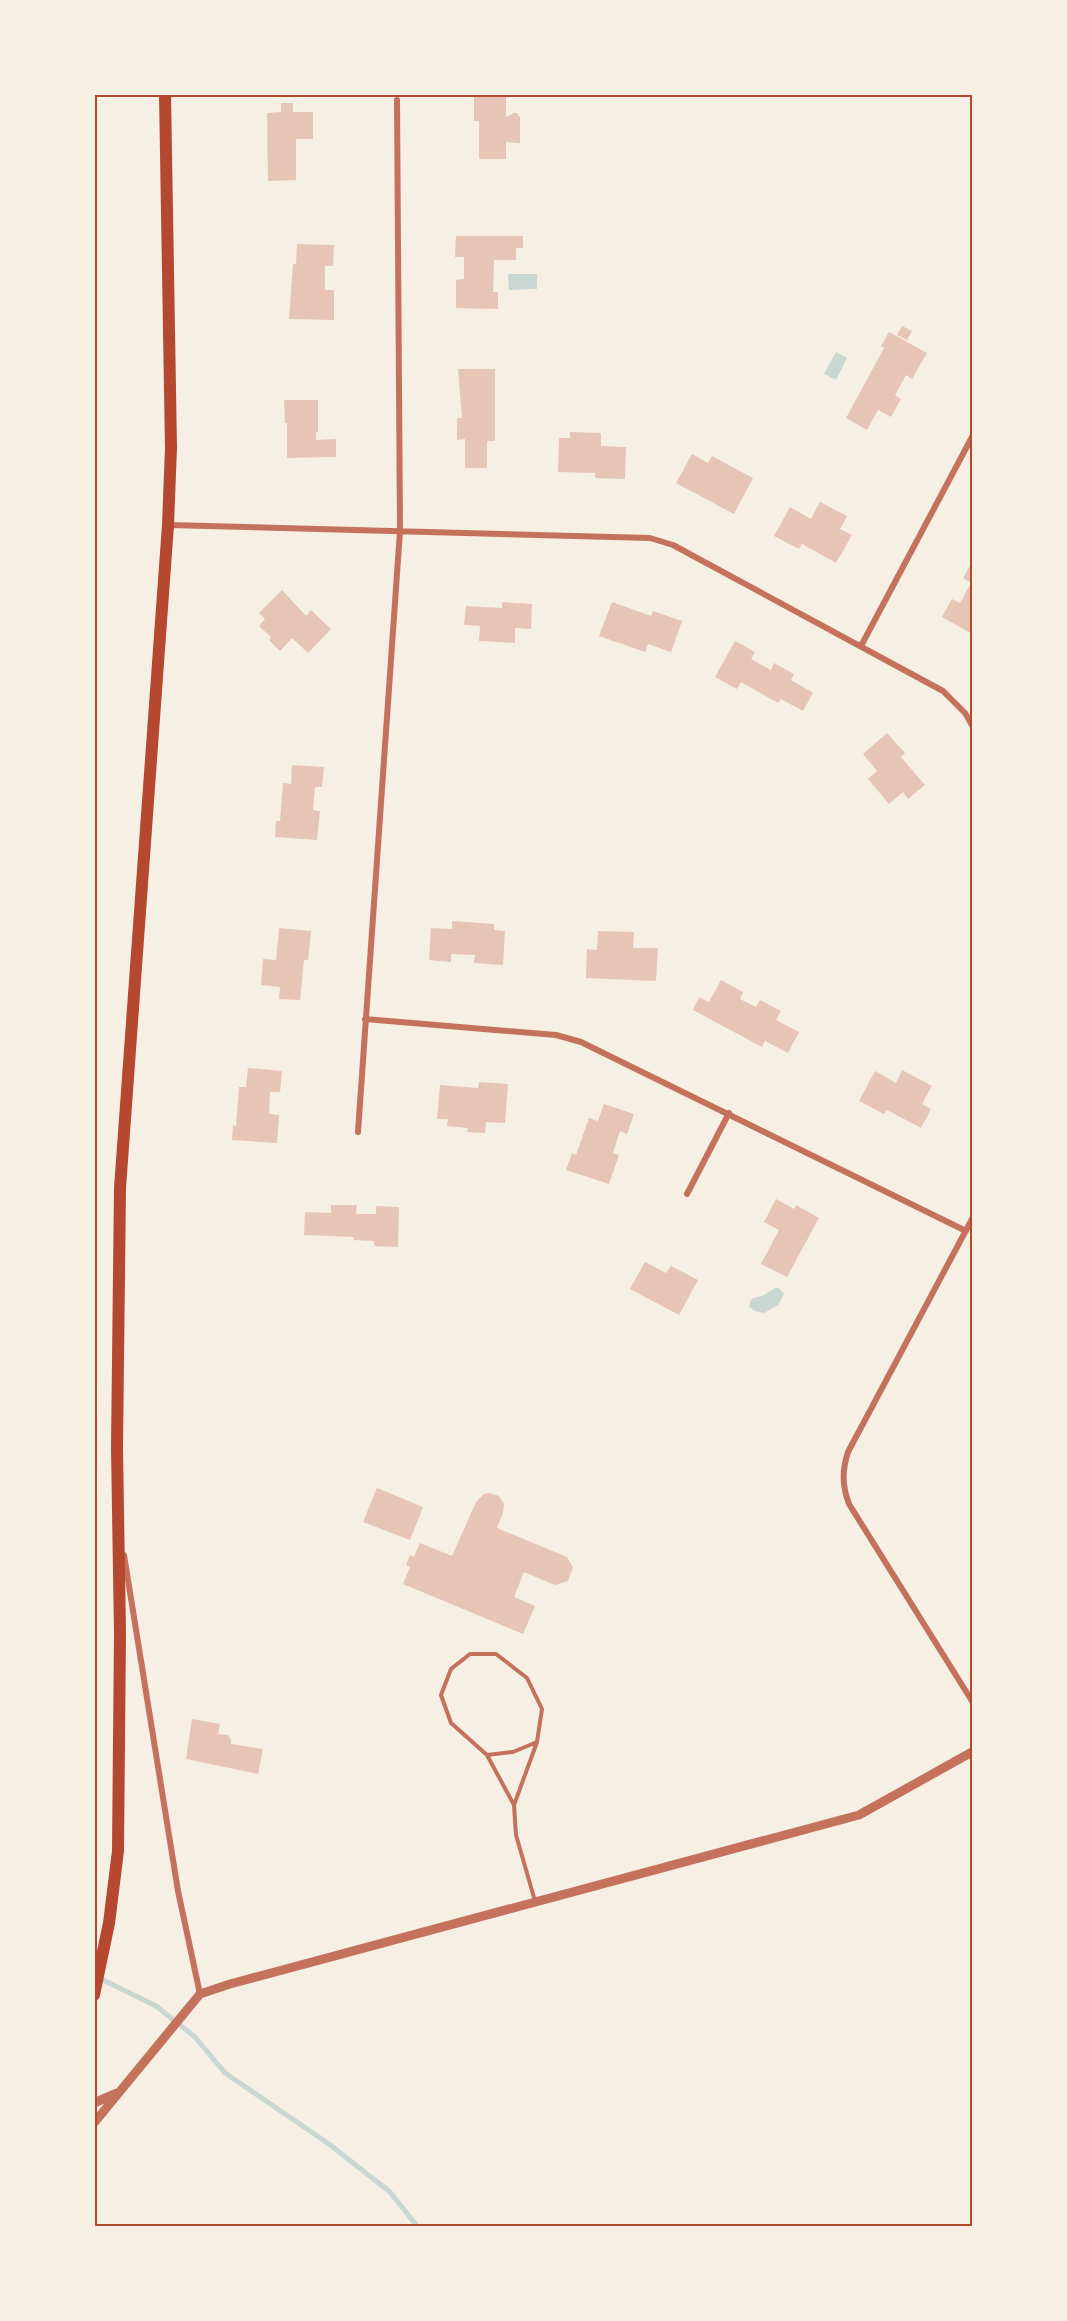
<svg xmlns="http://www.w3.org/2000/svg" width="1067" height="2321" font-family="'DejaVu Sans',sans-serif">
<rect width="100%" height="100%" fill="#f6efe4"/>
<!-- water -->
<path fill="#c9d6d2" d="M508,274H537V289L509,290Z
M836,352L847,358L836,380L824,374Z
M775,1288H779L784,1294L778,1305L764,1313L755,1311L749,1307L751,1299L762,1296Z"/>
<g fill="none" stroke-linecap="round" stroke-linejoin="round">
<!-- stream -->
<path stroke="#c9d6d2" stroke-width="5" d="M99,1978L156,2006L195,2037L225,2073L329,2144L390,2192L417,2226"/>
</g>
<!-- building -->
<path fill="#e6c5b7" d="M474,94H506V117L514,113H517L520,117V143L506,142V159H479V121H474Z
M281,103H293V112H313V139H296V180L268,181L267,113L281,112Z
M456,236H523V248H516V260H494L493,292H498V309L456,308V280L464,279V257H455Z
M297,244L334,245L333,266H325V290H334V320L289,319L293,264H296Z
M902,326L912,331L907,340L897,335Z
M889,332L927,353L912,379L906,375L895,395L901,399L891,417L878,410L867,430L846,418L884,348L881,346Z
M458,369H495V441H487V468H465V439L457,440V418H462Z
M284,400H318V432H316V440L336,439V457L287,458V423H285Z
M570,432L601,433V446L626,447L625,479L595,478V473L558,472L559,438H570Z
M692,454L708,463L712,456L753,478L734,514L676,483Z
M820,502L847,516L840,529L852,535L836,563L802,544L799,549L774,536L790,507L811,519Z
M972,562V634L942,617L952,599L960,603L971,583L963,578Z
M282,590L306,616L311,610L331,629L308,653L292,638L280,651L269,640L271,637L259,626L265,619L259,613Z
M502,602L532,604L531,629L515,628V643L479,641L480,626L464,625L466,606L502,608Z
M612,602L651,616L653,611L682,621L671,652L648,644L645,652L599,636Z
M735,641L755,652L751,659L771,670L774,663L794,674L791,680L813,693L803,711L781,699L778,703L741,682L737,689L715,677Z
M887,733L905,753L901,757L925,785L908,799L903,792L889,804L868,779L877,771L863,754Z
M292,765L324,767L322,787H315L313,810L320,811L317,840L275,837L276,821H280L283,783L291,784Z
M452,921L494,924V930L505,931L503,965L474,963L475,955L451,954V962L429,960L431,928L452,929Z
M279,928L311,931L308,960H304L300,1000L279,999L280,987L261,985L263,959L276,960Z
M598,931L634,932L633,948H658L656,981L586,978L587,949L597,950Z
M721,980L743,992L740,999L756,1007L760,1000L781,1011L776,1020L799,1032L788,1053L765,1041L762,1047L693,1010L699,997L709,1002Z
M248,1068L282,1071L280,1092H270L269,1114L279,1115L277,1143L232,1140L233,1125L236,1126L239,1087H246Z
M902,1070L932,1086L922,1104L931,1109L921,1128L887,1110L884,1114L859,1101L875,1071L896,1083Z
M479,1082L508,1084L505,1123L486,1122L485,1133L467,1132L468,1128L447,1126L448,1119H437L440,1085L478,1088Z
M604,1104L634,1114L627,1134L620,1131L613,1153L619,1155L609,1184L566,1170L572,1153L576,1155L589,1118L598,1121Z
M776,1199L794,1209L796,1205L819,1218L787,1277L761,1264L779,1230L764,1222Z
M331,1205H357L356,1214H376V1206L399,1207L398,1247L374,1246V1241L354,1240V1237L304,1235L305,1212L331,1213Z
M645,1262L666,1273L671,1266L698,1280L679,1315L630,1289Z
M377,1488L423,1507L410,1540L363,1522Z
M489,1493L499,1496L504,1504L503,1513L497,1528L567,1557L573,1567L568,1581L555,1585L524,1572L514,1597L535,1606L523,1634L403,1584L410,1567L406,1565L410,1555L414,1557L420,1543L452,1556L476,1502L484,1494Z
M192,1719L220,1724L218,1734L228,1735L231,1740V1744L263,1749L258,1774L186,1759Z"/>
<g fill="none" stroke-linecap="round" stroke-linejoin="round">
<!-- service -->
<path stroke="#c5725c" stroke-width="4" d="M487,1755L513,1752L537,1742
M514,1805L537,1742L542,1709L527,1678L496,1654H470L451,1669L441,1695L451,1723L487,1755L514,1805L516,1835L535,1901"/>
<!-- minor -->
<path stroke="#c5725c" stroke-width="6" d="M168,525L650,538L673,545L943,691L965,713L972,725
M861,646L972,437
M365,1019L556,1035L581,1042L966,1231
M358,1132L400,531L397,100
M687,1194L729,1113
M972,1219L848,1452C842,1471 842,1485 849,1504L972,1701
M124,1555L178,1891L200,1994"/>
<!-- tertiary -->
<path stroke="#c5725c" stroke-width="9" d="M94,2103L117,2093
M94,2123L200,1994L230,1984L859,1815L972,1752"/>
<!-- trunk -->
<path stroke="#b5482f" stroke-width="12" d="M94,1995L109,1923L118,1851L120,1633L117,1448L120,1188L168,525L171,448L165,94"/>
</g>
<!-- border -->
<rect width="1067" height="2321" fill="none" stroke="#f6efe4" stroke-width="192"/>
<rect x="96" y="96" width="875" height="2129" fill="none" stroke="#b5482f" stroke-width="2"/>
</svg>
